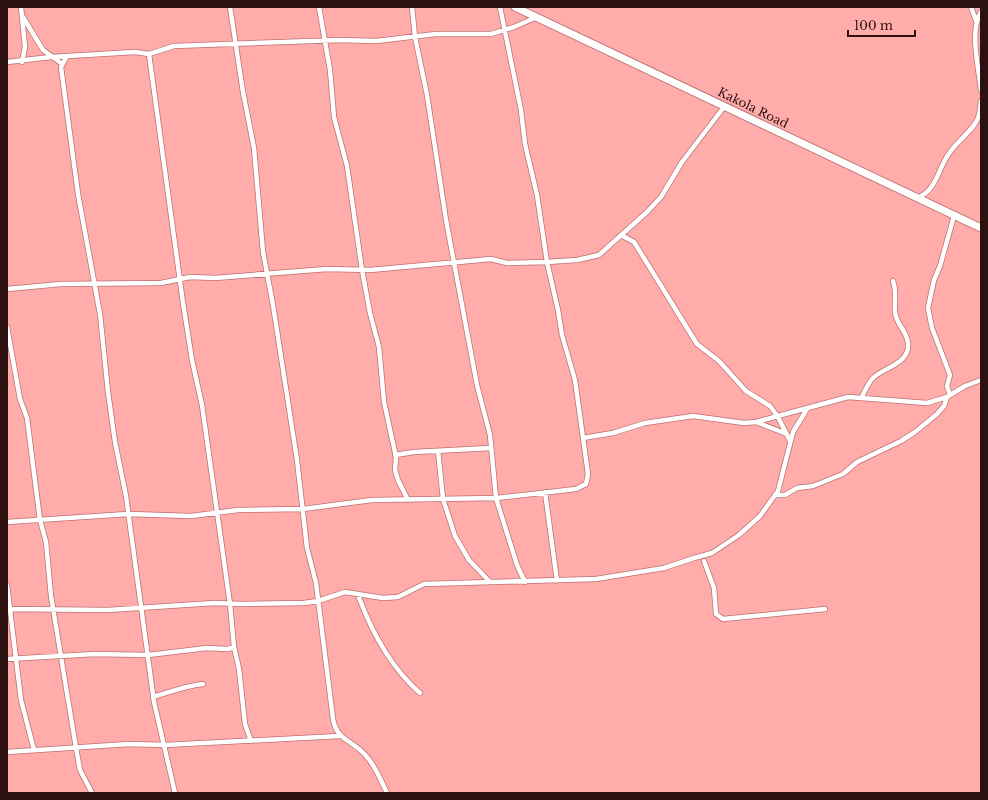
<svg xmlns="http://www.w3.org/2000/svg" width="988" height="800" font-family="'Libre Baskerville',serif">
<rect width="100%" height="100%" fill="#ffacab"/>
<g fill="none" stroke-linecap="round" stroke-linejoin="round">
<!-- minor casing -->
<g stroke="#bd706f" stroke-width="6">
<path id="minor" d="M21,7L25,47L22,62
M230,7L243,92L254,148L263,252L273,305L297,460L307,548L316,583L333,719C337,742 354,740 367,757C376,767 381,781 387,793
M319,7L330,70L334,117L347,166L362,270L370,313L379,347L384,402L396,457L395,470L398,480L408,500
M412,7L415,37L427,95L446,220L477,385L490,435L496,498L517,565L525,582
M971,7L977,23
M981,12C969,31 979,69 981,90
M23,17L43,50L61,63
M149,54L183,303L192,360L202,405L230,604L234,647L239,669L245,724L251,741
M66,58L61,67L78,194L100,314L108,392L115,442L126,496L154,702L175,793
M7,62L51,57L135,52L149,54L174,46L340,40L376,41L436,34H491L514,27L537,17
M917,198C937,190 937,171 948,155C956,142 969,134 976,122C980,116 980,109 981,101
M621,235L634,242L697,344L719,361L746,391L770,406L778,417L790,441
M7,289L61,284L161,283L190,277L215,278L327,269L370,270L491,259L507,263L547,262L577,260L599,255L647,212L661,197L682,162L724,107
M7,327L20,399L27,418L40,520L46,542L51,596L76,748L80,770L92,793
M950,395L947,386L950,375L932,328L928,308L934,280L940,266L954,216
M862,397C865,390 868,383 873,378C884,367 910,364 908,343C907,331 895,323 895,311C894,301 897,292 893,281
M756,422L787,434
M583,438L613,433L645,423L693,416L744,423L756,422L848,397L927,403L947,397
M438,451L443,499L455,536L469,560L490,582
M395,455L414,452L491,448
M545,492L557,581
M775,495H785L797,488L813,486L843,474L857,462L901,441L915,432L937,414L944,406L947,397L965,386L981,380
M7,522L128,514L191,516L238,510L303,509L372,500L496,498L576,489L586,484L588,474L575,380L562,335L558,310L547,262L537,195L525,144L521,110L500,7
M704,561L714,588L716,614L723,619L825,609
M7,585L21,700L34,750
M358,595C371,630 391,668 420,693
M10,609L108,610L214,603L242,604L304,603L318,601L345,592L383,598L398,597L424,584L596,579L664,568L694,558L712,553L739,535L760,516L778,491L793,432L807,409
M7,659L95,654L148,655L207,648L228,649L234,647
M153,697C170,692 185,686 203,684
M7,752L129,744L165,745L340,736"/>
</g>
<!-- secondary casing -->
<g stroke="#bd706f" stroke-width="9">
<path id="secondary" d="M515,7L981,228"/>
</g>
<!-- minor -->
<use href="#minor" stroke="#fff" stroke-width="4.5"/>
<!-- secondary -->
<use href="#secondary" stroke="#fff" stroke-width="7"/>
</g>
<g text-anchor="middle" stroke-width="3" stroke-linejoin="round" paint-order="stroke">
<!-- street labels -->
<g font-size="12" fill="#2d1010" stroke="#ffacab">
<text transform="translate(753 108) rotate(26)" y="4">Kakola Road</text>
</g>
</g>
<!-- border -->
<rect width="988" height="800" fill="none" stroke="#2d1010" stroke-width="16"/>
<!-- scale -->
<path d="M848 30v6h67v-6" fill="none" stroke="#2d1010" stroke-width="2"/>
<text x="854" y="30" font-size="12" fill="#2d1010" stroke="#ffacab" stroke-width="3" paint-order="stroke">100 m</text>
</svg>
